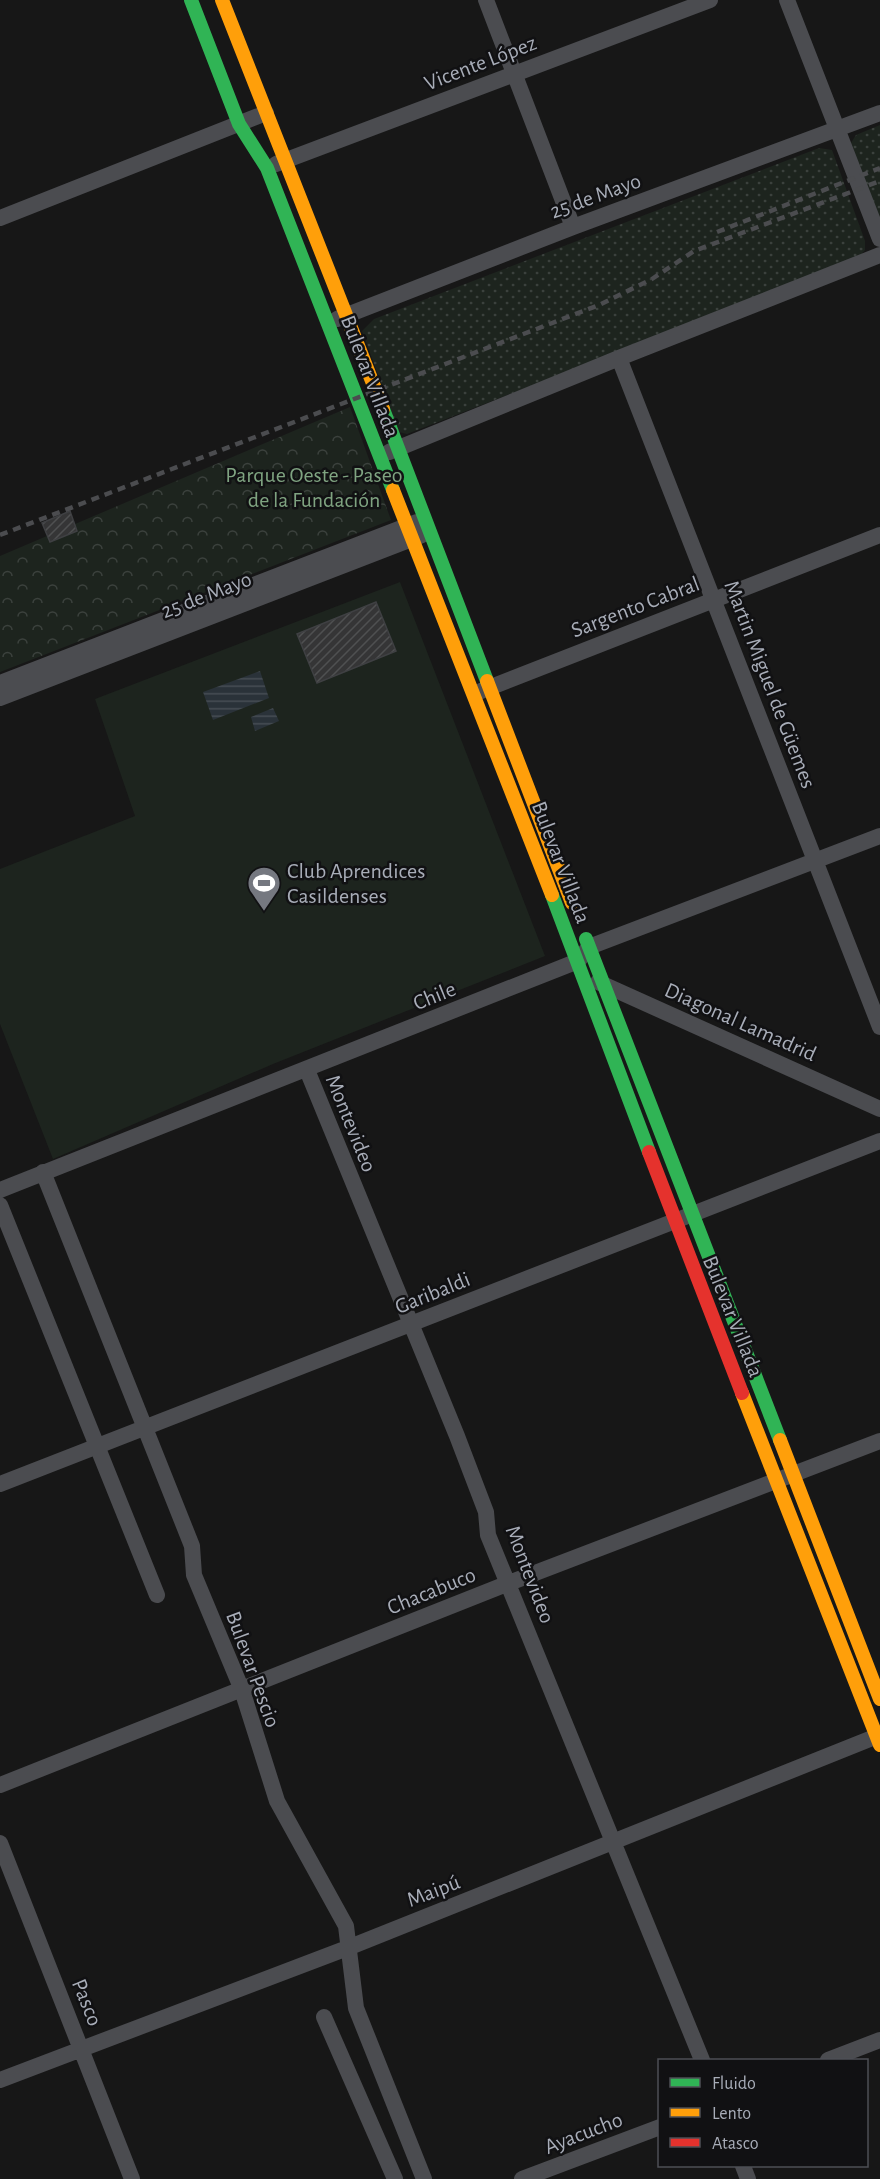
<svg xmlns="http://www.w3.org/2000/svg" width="880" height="2179" font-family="'Alegreya Sans',sans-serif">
<defs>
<pattern id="grass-dots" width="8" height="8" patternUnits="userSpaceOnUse" patternTransform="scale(1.5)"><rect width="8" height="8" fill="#1d241e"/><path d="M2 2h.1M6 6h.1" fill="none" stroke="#3b413d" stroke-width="1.8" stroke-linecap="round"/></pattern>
<pattern id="park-crowns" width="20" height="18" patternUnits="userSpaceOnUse" patternTransform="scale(1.5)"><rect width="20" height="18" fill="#1d241e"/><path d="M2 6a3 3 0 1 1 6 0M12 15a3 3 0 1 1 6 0" fill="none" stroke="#3b413d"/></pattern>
<pattern id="water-rules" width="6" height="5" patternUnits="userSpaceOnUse" patternTransform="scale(1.5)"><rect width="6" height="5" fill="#2a3239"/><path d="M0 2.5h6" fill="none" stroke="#464d54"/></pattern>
<pattern id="building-hatch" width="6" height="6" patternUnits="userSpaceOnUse" patternTransform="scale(1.5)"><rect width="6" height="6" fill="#353536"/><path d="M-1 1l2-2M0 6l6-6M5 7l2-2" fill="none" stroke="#4f5051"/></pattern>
</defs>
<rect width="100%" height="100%" fill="#171717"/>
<!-- grass -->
<path fill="url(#grass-dots)" d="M880,125V226L849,146L856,135Z
M819,148L832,150L865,241V250L856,260L407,434L399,432L362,331L374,319Z"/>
<!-- park -->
<path fill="url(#park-crowns)" d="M350,407L391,520L0,672V556Z"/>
<!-- pitch -->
<path fill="#1d241e" d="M400,582L545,956L273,1064L53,1159L0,1024V869L135,816L95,699Z"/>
<!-- water -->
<path fill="url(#water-rules)" d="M260,671L269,698L213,720L203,692Z
M273,708L279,721L255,731L251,717Z"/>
<!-- building -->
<path fill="url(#building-hatch)" stroke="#3f4043" stroke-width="1.5" d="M70,511L77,531L50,542L42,523Z
M376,602L396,651L317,683L297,634Z"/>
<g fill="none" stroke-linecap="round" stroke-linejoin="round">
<!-- street -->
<path stroke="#4b4c50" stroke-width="16" d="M486,0L573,227
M787,0L880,239
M276,164L710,0
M0,218L266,113
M337,319L573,227L880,113
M619,358L880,1027
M389,452L619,358L880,255
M0,683L417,522
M481,691L880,535
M0,698L422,535
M598,982L880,1109
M307,1070L457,1436L486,1512L488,1535L702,2060
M43,1172L192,1546L194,1575L242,1690L277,1801L346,1926L356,2008L424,2179
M0,1190L578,961L589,947L880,836
M0,1205L157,1595
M0,1484L880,1141
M0,1785L509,1583L880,1441
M0,1843L132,2179
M324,2017L395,2179
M828,2060L880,2040
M0,2080L350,1947L880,1735
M743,2166L748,2179
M522,2179L660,2127"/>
<!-- fast -->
<path stroke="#30b455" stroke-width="14" d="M191,0L239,124L267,168L393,490
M383,409L487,681
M552,895L649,1152
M586,939L780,1440"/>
<!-- slow -->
<path stroke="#ff9f0a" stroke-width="14" d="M222,0L383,409
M393,490L552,895
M487,681L572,903
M742,1393L880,1745
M780,1440L880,1699"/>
<!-- jam -->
<path stroke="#e5322d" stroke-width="14" d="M649,1152L742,1393"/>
<!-- rail -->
<path stroke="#4b4c4f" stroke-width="4.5" stroke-dasharray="8 6" stroke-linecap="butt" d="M717,232L880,168
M0,535L599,305L652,279L694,251L880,181"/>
</g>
<!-- icons -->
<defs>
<g id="stadium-pin" transform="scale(1.725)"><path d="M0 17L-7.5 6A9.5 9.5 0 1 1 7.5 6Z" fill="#757880" stroke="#111113"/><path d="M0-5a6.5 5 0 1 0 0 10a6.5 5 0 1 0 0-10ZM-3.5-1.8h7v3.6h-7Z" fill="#fff"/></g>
</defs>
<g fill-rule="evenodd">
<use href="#stadium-pin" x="264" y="883"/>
</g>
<g text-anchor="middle" stroke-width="5" stroke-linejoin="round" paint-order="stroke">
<!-- street labels -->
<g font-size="22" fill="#a8adb8" stroke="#111113">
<text transform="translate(480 62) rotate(-21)" y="8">Vicente López</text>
<text transform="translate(595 195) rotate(-20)" y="8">25 de Mayo</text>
<text transform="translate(371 376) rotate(69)" y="8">Bulevar Villada</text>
<text transform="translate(206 594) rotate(-21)" y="8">25 de Mayo</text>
<text transform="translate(635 606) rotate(-21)" y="8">Sargento Cabral</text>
<text transform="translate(771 684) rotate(69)" y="8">Martin Miguel de Güemes</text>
<text transform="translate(562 862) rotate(69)" y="8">Bulevar Villada</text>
<text transform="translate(434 995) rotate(-22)" y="8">Chile</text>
<text transform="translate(741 1021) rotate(24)" y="8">Diagonal Lamadrid</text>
<text transform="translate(352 1123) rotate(68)" y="8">Montevideo</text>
<text transform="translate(432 1292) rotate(-22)" y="8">Garibaldi</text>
<text transform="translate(734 1316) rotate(68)" y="8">Bulevar Villada</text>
<text transform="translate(531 1574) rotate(69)" y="8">Montevideo</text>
<text transform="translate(431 1590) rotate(-22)" y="8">Chacabuco</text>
<text transform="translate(254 1669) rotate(70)" y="8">Bulevar Pescio</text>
<text transform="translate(433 1890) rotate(-21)" y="8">Maipú</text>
<text transform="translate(88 2002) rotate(68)" y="8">Pasco</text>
<text transform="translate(583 2132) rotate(-21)" y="8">Ayacucho</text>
</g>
<!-- park labels -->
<g font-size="22" fill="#7fa381" stroke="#111113">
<text x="314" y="482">Parque Oeste - Paseo<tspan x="314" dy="25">de la Fundación</tspan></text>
</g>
<!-- poi labels -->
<g font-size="22" fill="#a8adb8" stroke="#111113" text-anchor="start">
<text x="287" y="878">Club Aprendices<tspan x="287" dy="25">Casildenses</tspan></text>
</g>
</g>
<!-- legend -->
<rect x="658" y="2059" width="210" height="108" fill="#111113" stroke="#4d4f55" stroke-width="1.5"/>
<rect x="670" y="2078" width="30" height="9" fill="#30b455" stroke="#4d4f55" stroke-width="1.5"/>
<text x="712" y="2089" font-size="18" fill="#a8adb8">Fluido</text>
<rect x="670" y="2108" width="30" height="9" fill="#ff9f0a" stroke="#4d4f55" stroke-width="1.5"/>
<text x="712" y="2119" font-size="18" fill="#a8adb8">Lento</text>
<rect x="670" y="2138" width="30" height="9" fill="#e5322d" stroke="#4d4f55" stroke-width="1.5"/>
<text x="712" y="2149" font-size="18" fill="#a8adb8">Atasco</text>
</svg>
